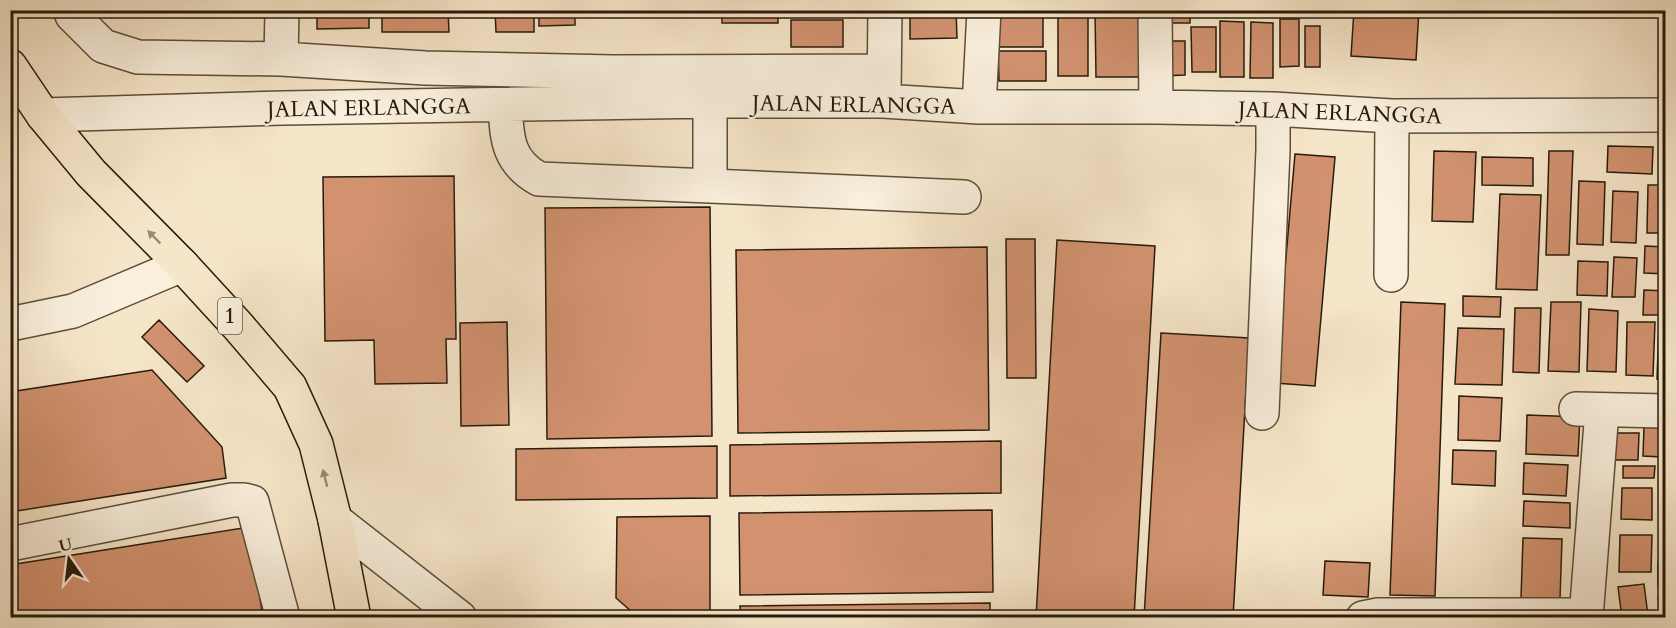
<svg xmlns="http://www.w3.org/2000/svg" width="1676" height="628" font-family="Cardo,serif">
<rect width="100%" height="100%" fill="#f6e6c9"/>
<filter id="stains"><feTurbulence type="fractalNoise" baseFrequency=".00333" numOctaves="4"/><feColorMatrix values="0 0 0 0 .2 0 0 0 0 .09 0 0 0 0 .02 0 0 0 .5 -.17"/></filter>
<radialGradient id="worn" r=".72"><stop offset=".6" stop-color="#630" stop-opacity="0"/><stop offset="1" stop-color="#630" stop-opacity=".3"/></radialGradient>
<!-- building -->
<path fill="#d29270" stroke="#271b0b" stroke-width="1.5" d="M317,10H369V28L317,29Z
M382,10H448L449,32H382Z
M457,10H483V16H457Z
M495,10H534V32H496Z
M539,10H575V25L539,26Z
M722,10H778V23H722Z
M790,10H855V13H790Z
M910,10H956L957,38L910,39Z
M995,10H1043V47H995Z
M1058,10H1088V76H1058Z
M1095,10H1146V77H1096Z
M1160,10H1190V23H1160Z
M1354,10H1419L1416,60L1351,56Z
M1280,19H1299V66L1280,67Z
M791,20H843V47H791Z
M1220,21L1244,22V77H1220Z
M1251,22L1273,23V78H1250Z
M1305,26H1320V67H1305Z
M1191,27H1216V72H1192Z
M1161,41H1185V75L1162,76Z
M998,51H1046V81H999Z
M1608,146L1653,147L1652,174L1607,172Z
M1434,151L1476,152L1473,222L1432,221Z
M1549,151H1573L1569,255H1546Z
M1295,154L1335,157L1315,386L1275,383Z
M1482,157L1533,158V186L1482,185Z
M454,176L456,339H446L447,383L375,384L374,340L325,341L323,177Z
M1579,181L1605,182L1603,245L1577,244Z
M1648,185H1666V233H1647Z
M1613,191L1638,192L1636,243L1611,242Z
M1500,194L1541,195L1537,290L1496,289Z
M710,207L712,436L547,439L545,208Z
M1006,239H1035L1036,378H1007Z
M1057,240L1155,246L1134,618H1036Z
M1645,246L1666,247V274L1644,273Z
M987,247L989,430L738,433L736,250Z
M1614,257L1637,258L1635,297H1612Z
M1578,261L1608,262L1607,296L1577,295Z
M1644,290L1666,291V315H1643Z
M1463,296L1501,297L1500,317L1463,316Z
M1401,302L1445,304L1435,596L1390,595Z
M1551,302H1581L1579,372L1548,371Z
M1515,308H1541L1539,373L1513,372Z
M1589,309L1618,311L1616,372L1587,371Z
M159,320L204,366L187,382L142,337Z
M507,322L509,425L461,426L460,323Z
M1627,322H1655L1653,376L1626,375Z
M1659,324H1666V379H1657Z
M1458,328L1504,329L1502,385L1455,384Z
M1161,333L1249,338L1233,618H1144Z
M152,370L222,447L226,478L10,512V392Z
M1459,396L1502,398L1500,441L1458,440Z
M1527,415L1580,417L1578,456L1526,454Z
M1644,427L1663,428L1662,457L1643,456Z
M1614,433H1639L1638,460H1613Z
M1001,441V493L730,496V445Z
M717,446V498L516,500V449Z
M1453,450L1496,451L1495,486L1452,484Z
M1524,463L1568,465L1566,496L1523,494Z
M1623,466H1655L1654,478H1623Z
M1622,488H1652V520L1621,519Z
M1524,501L1570,503V528L1523,526Z
M992,510L993,592L740,595L739,513Z
M710,516V618H639L616,598L617,517Z
M249,527L263,618H10V565Z
M1620,535H1652L1651,572H1619Z
M1523,538L1562,539L1560,599L1521,598Z
M1661,539H1666V558H1660Z
M1325,561L1370,563L1368,597L1323,595Z
M1658,562H1666V586H1658Z
M1644,584L1648,616L1622,618L1618,587Z
M1666,596V618H1660L1658,597Z
M990,603V618H741L740,606Z"/>
<g fill="none" stroke-linecap="round" stroke-linejoin="round">
<!-- minor casing -->
<g stroke="#5b4e3a" stroke-width="36">
<path id="minor" d="M70,10L72,15L103,46L138,57L281,59L425,68L613,72L884,71
M1155,10L1156,107
M281,59L282,10
M884,93L885,10
M505,105C507,138 507,161 539,179L710,186V101
M979,107L984,10
M43,115L283,108L710,101H883L979,107H1156L1273,109L1392,116L1666,115
M710,186L964,197
M1391,275L1392,116
M10,324L73,311L182,265
M1576,409L1666,411
M1262,413L1273,150V109
M335,520L460,618
M10,544L232,500H244L252,502L283,618
M1363,618L1378,615H1586
M1586,618L1602,410"/>
</g>
<!-- highway casing -->
<g stroke="#271b0b" stroke-width="36">
<path id="highway" d="M10,66L43,115L91,173L182,265L238,326L290,387L316,444L335,520L354,618"/>
</g>
<!-- minor -->
<use href="#minor" stroke="#f9efdc" stroke-width="33"/>
<!-- highway -->
<use href="#highway" stroke="#f6e6c9" stroke-width="33"/>
</g>
<!-- one-way arrows -->
<defs><path id="oneway-solid" d="M-6-.8H1V-3.2L6.5 0L1 3.2V.8H-6Z" transform="scale(1.5)"/></defs>
<g fill="#998b74">
<use href="#oneway-solid" transform="translate(154 237) rotate(-135)"/>
<use href="#oneway-solid" transform="translate(325 478) rotate(-104)"/>
</g>
<g text-anchor="middle" stroke-width="4.5" stroke-linejoin="round" paint-order="stroke">
<!-- shield labels -->
<rect fill="#f9efdc" stroke="#665b4a" stroke-width="1.5" x="218" y="298" width="24" height="36" rx="4.5"/>
<g font-size="21" font-weight="bold" fill="#271b0b">
<text x="230" y="323">1</text>
</g>
<!-- street labels -->
<g font-size="22" fill="#271b0b" stroke="#f9efdc">
<text transform="translate(854 104) rotate(1)" y="8">JALAN ERLANGGA</text>
<text transform="translate(369 107) rotate(-1)" y="8">JALAN ERLANGGA</text>
<text transform="translate(1340 112) rotate(2)" y="8">JALAN ERLANGGA</text>
</g>
</g>
<!-- margin -->
<rect width="1676" height="628" fill="none" stroke="#f6e6c9" stroke-width="36"/>
<rect x="12" y="12" width="1652" height="604" fill="none" stroke="#271b0b" stroke-width="3"/>
<rect x="18" y="18" width="1640" height="592" fill="none" stroke="#271b0b" stroke-width="1.5"/>
<!-- north arrow -->
<g transform="translate(69 559) rotate(346)" stroke="#f9efdc" stroke-width="4.5" paint-order="stroke">
<path d="M0-4.5L10 22L0 15L-10 22Z" fill="#271b0b"/>
<text y="-9" font-size="16" font-weight="bold" text-anchor="middle" fill="#271b0b">U</text>
</g>
<rect width="100%" height="100%" filter="url(#stains)"/>
<rect width="100%" height="100%" fill="url(#worn)"/>
</svg>
